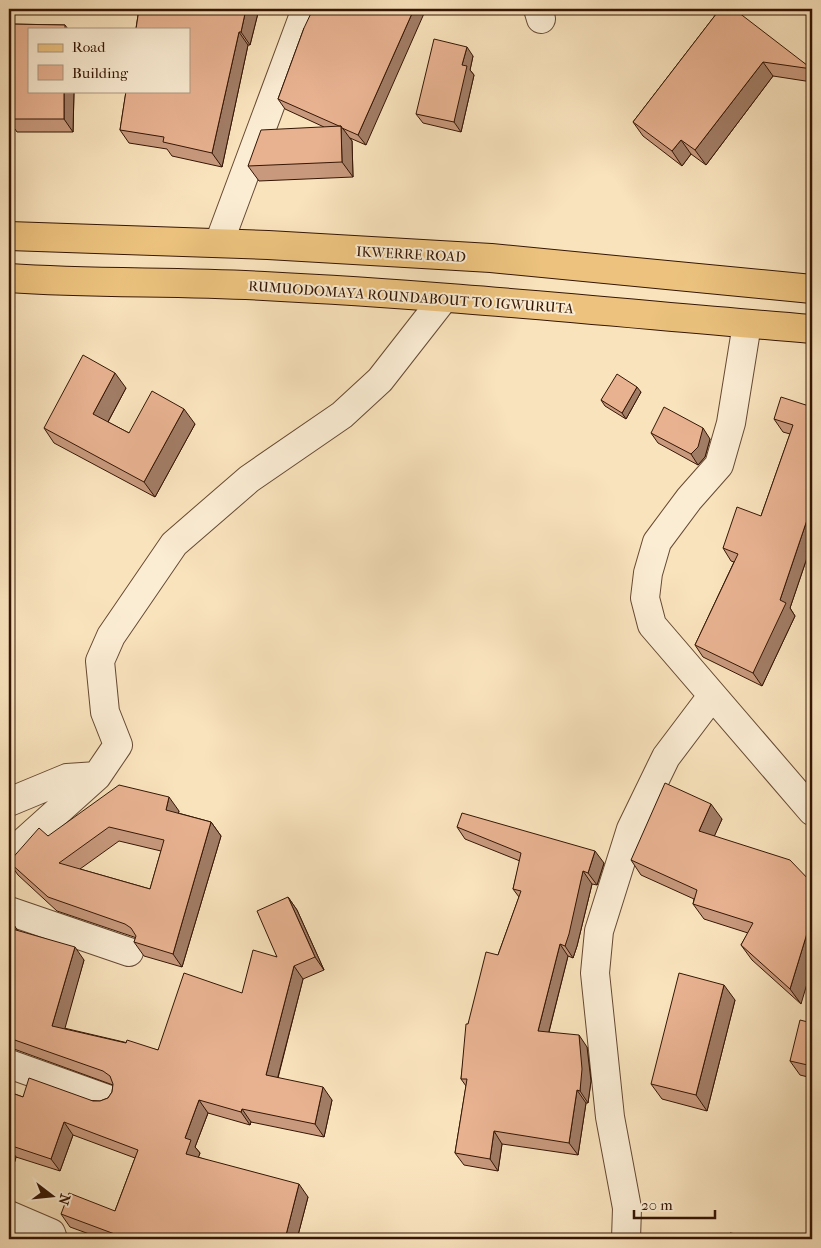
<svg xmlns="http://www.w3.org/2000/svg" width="821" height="1248" font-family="'IM FELL French Canon',serif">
<rect width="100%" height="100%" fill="#f9e3bd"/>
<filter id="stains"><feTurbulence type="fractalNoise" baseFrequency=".004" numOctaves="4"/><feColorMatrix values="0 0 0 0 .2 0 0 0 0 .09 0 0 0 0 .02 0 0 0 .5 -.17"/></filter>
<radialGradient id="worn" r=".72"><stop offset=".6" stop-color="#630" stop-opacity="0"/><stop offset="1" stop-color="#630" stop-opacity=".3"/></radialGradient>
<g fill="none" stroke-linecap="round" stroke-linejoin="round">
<!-- minor casing -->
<g stroke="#664932" stroke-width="30">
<path id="minor" d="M538,9L541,19
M219,243L306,9
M747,324L731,423L719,465L689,499L657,542L648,573L645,598L652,625L812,811
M9,802L67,778L97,776
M9,855L97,776L118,745L105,712L100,661L111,636L174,544L249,479L342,415L380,380L444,298
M9,911L129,952
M9,1064L107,1099
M9,1215L51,1233L53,1239
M626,1239L627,1208L610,1117L595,973L599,931L631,829L666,757L712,696"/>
</g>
<!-- primary casing -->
<g stroke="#351604" stroke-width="30">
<path id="primary" d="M9,236L268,245L491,258L812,289
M9,278C94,284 179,281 264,286C447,295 629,314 812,329"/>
</g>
<!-- minor -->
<use href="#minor" stroke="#fbedd4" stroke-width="28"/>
<!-- primary -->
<use href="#primary" stroke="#ecc27e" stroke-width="28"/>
</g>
<!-- wall -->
<path fill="#c8997d" stroke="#351604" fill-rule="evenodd" d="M139,9H259L250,45H248L222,167L172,156L167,149L129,143L120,130Z
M720,9L812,69V82L773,76L706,165L691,154L682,166L643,136L633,122Z
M9,24L65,25L68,29H29V91H74L73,132H17L15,129H9Z
M304,28L366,145L350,138L352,141L353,177L259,181L248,166L324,127L285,109L278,99Z
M473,56L470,70L474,75L461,132L423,123L416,114Z
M126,388L108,422L129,433L195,424L155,497L54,443L44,428Z
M641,392L626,419L605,406L601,400Z
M812,407V543L790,608L795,616L762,686L703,657L695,645L734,562L731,561L723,548L761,516L790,434L783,432L774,419Z
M651,433L710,439L705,457L698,465L658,443Z
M179,811L178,813L211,822L221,836L182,967L144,956L134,942L136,938L134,937L57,911L18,875L9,862L48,836ZM119,841L161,851L150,889L80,869Z
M722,819L714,836L801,1004L752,960L741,945L748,933L704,919L693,904L694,899L641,875L631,860Z
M457,827L604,863L597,885L592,884L577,946L573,958L568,956L549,1032L587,1047L591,1081L588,1103H586L578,1155L502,1144L498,1171L464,1165L455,1153L466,1086L461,1079L468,1024L498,955L519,897L513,889L520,861L465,839Z
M288,897L297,910L324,970L303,979L278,1078L332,1100L324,1137L251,1122L250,1125L208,1113L195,1147L200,1153L198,1157L308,1197L297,1239H103L70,1227L61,1214L115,1211L135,1158L73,1135L60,1171L16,1157L9,1182V1092L23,1097L100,1101L108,1098L112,1092L113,1085L14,1049L9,1050V918L18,931L84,960L64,1028L158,1050L242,993L277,957Z
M735,1000L707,1111L662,1099L651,1084Z
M812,1023V1078L800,1075L790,1061Z"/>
<!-- shaded-wall -->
<path fill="#a27d66" stroke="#351604" d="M246,9H259L250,45L241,32Z
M414,9H426L366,145L358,135Z
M239,32L248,45L222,167L212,153Z
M467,47L473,56L470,70L474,75L461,132L454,122L462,65Z
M763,62L773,76L706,165L695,150Z
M64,91H74L73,132L64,119Z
M341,126L352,141L353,177L342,162Z
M681,140L691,154L682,166L672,151Z
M115,373L126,388L104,429L93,414Z
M637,387L641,392L626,419L622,413Z
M184,409L195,424L155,497L144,482Z
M703,428L710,439L705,457L698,465L691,454Z
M809,514L812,518V543L790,608L795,616L762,686L753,673L780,600Z
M169,797L179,811L176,823L166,810Z
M711,804L722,819L710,846L699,831Z
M211,822L221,836L182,967L173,954Z
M595,851L604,863L597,885L588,873Z
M583,871L592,884L577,946L573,958L565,946Z
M288,897L297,910L324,970L315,957Z
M812,917V967L801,1004L790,989Z
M9,918L18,931H9Z
M560,944L568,956L546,1043L538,1031Z
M75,947L84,960L62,1039L52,1026Z
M294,966L303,979L275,1088L266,1075Z
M724,985L735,1000L707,1111L696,1095Z
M579,1035L587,1047L591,1081L588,1103L580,1091Z
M323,1087L332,1100L324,1137L315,1124Z
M577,1090L586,1103L578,1155L569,1143Z
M199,1100L208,1113L195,1147L200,1153L195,1167L186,1154L185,1138Z
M242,1109L251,1122L250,1125L241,1112Z
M64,1122L73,1135L60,1171L51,1159Z
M494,1131L502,1144L498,1171L490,1159Z
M9,1146L16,1157L9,1182Z
M299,1184L308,1197L297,1239H285Z"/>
<!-- building -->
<path fill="#e8b291" stroke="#351604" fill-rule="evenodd" d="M139,9H246L241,32H239L212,153L163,142L164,137L120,130L126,91H189V29H136Z
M313,9H414L358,135L342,128L341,126H339L278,99L304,28Z
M720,9H734L812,69L763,62L695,150L681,140L672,151L633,122Z
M9,24L65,25V29H29V91H64V119H9Z
M434,39L467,47L462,65L467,66L454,122L416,114Z
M341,126L342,162L248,166L261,130Z
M83,355L115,373L93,414L129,433L152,391L184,409L144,482L44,428Z
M617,374L637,387L622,413L601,400Z
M781,397L812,407V510L811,515L809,514L780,600L786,603L753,673L695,645L738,554L723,548L737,507L761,516L793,425L774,419Z
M664,407L703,428L698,447L691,454L651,433Z
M665,783L711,804L699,831L790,860L812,883V917L790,989L741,945L753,923L693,904L697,890L631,860Z
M119,785L169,797L166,810L211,822L173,954L134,942L136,936L131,928L125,924L48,897L9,862L39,828L48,836ZM109,827L164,840L150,889L59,863Z
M462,813L595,851L588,873L583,871L569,934L565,946L560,944L538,1031L579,1035L582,1069L580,1091L577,1090L569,1143L494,1131L490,1159L455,1153L467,1079H461L466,1024H468L486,952L498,955L521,891L513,889L521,853L457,827Z
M288,897L315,957L294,966L266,1075L323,1087L315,1124L242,1109L241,1112L199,1100L185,1138L191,1140L186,1154L299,1184L285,1239H128L61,1214L69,1193L115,1211L138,1150L64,1122L51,1159L9,1145V1092L23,1097L29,1078L93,1101H100L108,1098L112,1092L113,1084L110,1076L103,1071L9,1038V928L75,947L52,1026L126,1043L127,1040L158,1050L184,973L242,993L253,950L277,957L257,911Z
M679,973L724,985L696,1095L651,1084Z
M800,1020L812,1023V1066L790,1061Z
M730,1233L767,1239H699L700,1234L730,1235Z"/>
<g text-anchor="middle" stroke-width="4" stroke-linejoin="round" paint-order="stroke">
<!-- street labels -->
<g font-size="14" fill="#351604" stroke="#fbedd4">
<text transform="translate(411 254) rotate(3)" y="5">IKWERRE ROAD</text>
<text transform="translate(411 297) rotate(4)" y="5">RUMUODOMAYA ROUNDABOUT TO IGWURUTA</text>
</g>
</g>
<!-- margin -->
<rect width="821" height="1248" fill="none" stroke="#f9e3bd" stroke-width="30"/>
<rect x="10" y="10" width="801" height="1228" fill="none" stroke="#351604" stroke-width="2.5"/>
<rect x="15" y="15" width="791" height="1218" fill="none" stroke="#351604"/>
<!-- legend -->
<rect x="28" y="28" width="162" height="65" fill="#fbedd4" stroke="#ac9781"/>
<rect x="38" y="44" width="25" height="8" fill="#ecc27e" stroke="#ac9781"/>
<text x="72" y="52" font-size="15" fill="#351604">Road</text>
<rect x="38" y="65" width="25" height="15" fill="#e8b291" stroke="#ac9781"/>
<text x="72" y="78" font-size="15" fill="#351604">Building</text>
<!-- north arrow -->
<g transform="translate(52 1196) rotate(106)" stroke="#fbedd4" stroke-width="4" paint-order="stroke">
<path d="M0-4L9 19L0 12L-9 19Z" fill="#351604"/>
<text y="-8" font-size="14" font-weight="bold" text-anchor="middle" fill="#351604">N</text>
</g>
<!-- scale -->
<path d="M634 1210v8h81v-8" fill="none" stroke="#351604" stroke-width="2.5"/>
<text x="641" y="1210" font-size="15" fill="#351604" stroke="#fbedd4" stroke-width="4" paint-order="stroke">20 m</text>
<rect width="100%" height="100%" filter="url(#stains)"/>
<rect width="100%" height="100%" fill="url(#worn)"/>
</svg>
